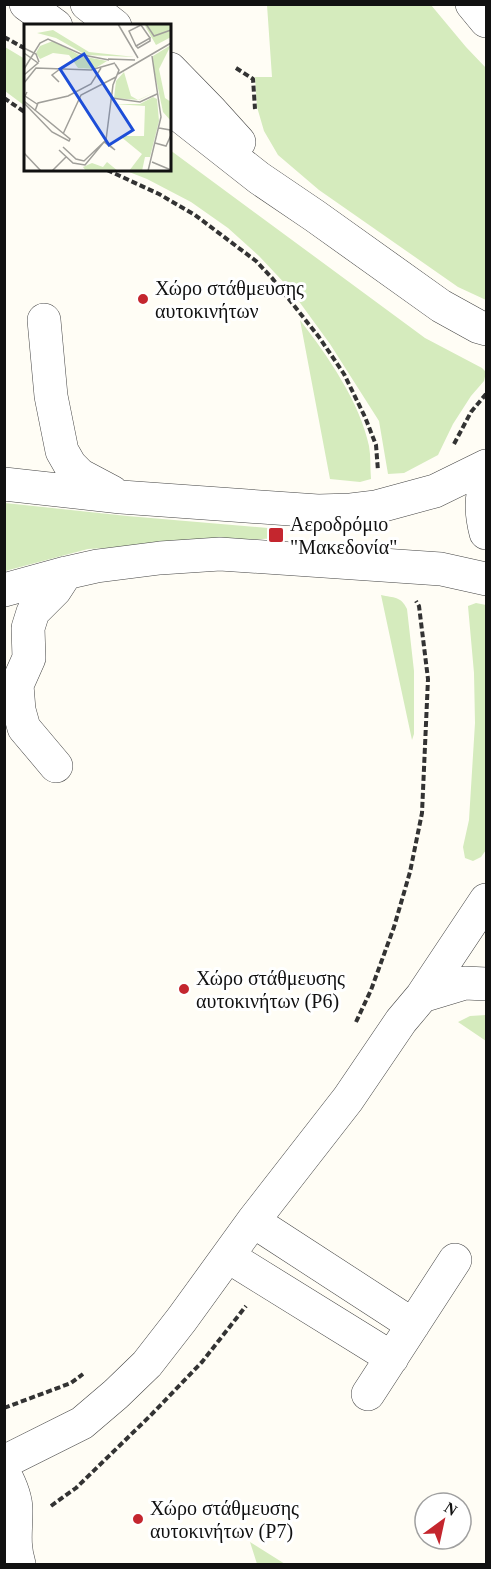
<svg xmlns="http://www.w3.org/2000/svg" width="491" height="1569" font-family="Georgia,serif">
<rect width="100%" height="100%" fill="#fffdf5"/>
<!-- grass -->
<path fill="#d5ebbd" d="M267,5H431L466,47L486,68V300L458,287L319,190L278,155L264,131L257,107L255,77H272Z
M5,47L25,59V106L5,91Z
M170,150L425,338L482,368L486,372L484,381L471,396L453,424L438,455L404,473L388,474L379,421L330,344L290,289L259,256L228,228L191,202L147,179L124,170H170Z
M300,320C327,355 360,402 369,446C371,457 370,468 371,479L360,482L330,479Z
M5,503L127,516L279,529V538L88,549L5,571Z
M381,595C394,598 401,596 407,609L414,671V734L412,740Z
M476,603L486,605V850L481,857L473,861L465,858L463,847L469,820L475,723L474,673L468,606Z
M486,1015V1041L458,1022L470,1016Z
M250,1542L285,1564H257Z"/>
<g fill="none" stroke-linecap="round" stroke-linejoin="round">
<!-- minor casing -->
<g stroke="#444" stroke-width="34">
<path id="minor" d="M26,4L56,26
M87,4L115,26
M472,4L486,21
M170,69L211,111L239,142
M170,108L259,178L315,216L441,306L479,327L486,329
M44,320L51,396L62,451L70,465L80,475L112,492
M486,483C480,499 482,518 486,533
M4,484L121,497L318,511L351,510L376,507L435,491L486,466
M4,590L66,573L97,566L160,558L220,554L441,569L486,579
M56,766L24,728L19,710L17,685L29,658L28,628L33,612L55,590L66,573
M422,996L465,983L486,984
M253,1221L413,1325
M229,1257L392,1358
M368,1394L455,1260
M4,1462L82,1423L116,1394L147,1364L182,1319L253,1221L348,1099L401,1021L422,996L486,900
M4,1473C10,1484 16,1497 16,1510C16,1531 13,1544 19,1564"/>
</g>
<!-- path -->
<path stroke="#333" stroke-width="4" stroke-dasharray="6 3" stroke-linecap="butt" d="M4,37L26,49
M236,68L253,79L255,109
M4,98L26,113
M107,170L159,194L195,215L256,261L272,278L319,337L344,374L365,417L376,445L378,471
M454,444L471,412L486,394
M356,1022L371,990L394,927L410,872L422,813L428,679L419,606L416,601
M4,1408L71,1383L83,1374
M51,1506L76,1488L150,1416L202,1362L246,1306"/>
<!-- minor -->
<use href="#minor" stroke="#fff" stroke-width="33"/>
</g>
<!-- markers -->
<g fill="#c4262e" stroke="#fff" stroke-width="2">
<circle cx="143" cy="299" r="6"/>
<rect x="268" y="527" width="16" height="16" rx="3"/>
<circle cx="184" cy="989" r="6"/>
<circle cx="138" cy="1519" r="6"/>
</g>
<g text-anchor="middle" stroke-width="6" stroke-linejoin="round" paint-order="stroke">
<!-- poi labels -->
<g font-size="20" fill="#111" stroke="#fff" text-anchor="start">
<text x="155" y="295">Χώρο στάθμευσης<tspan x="155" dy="23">αυτοκινήτων</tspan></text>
<text x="290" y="531">Αεροδρόμιο<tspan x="290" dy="23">"Μακεδονία"</tspan></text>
<text x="196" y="985">Χώρο στάθμευσης<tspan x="196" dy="23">αυτοκινήτων (P6)</tspan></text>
<text x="150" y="1515">Χώρο στάθμευσης<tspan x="150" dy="23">αυτοκινήτων (P7)</tspan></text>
</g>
</g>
<!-- overview -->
<g transform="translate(24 24)">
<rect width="147" height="147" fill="#fffdf5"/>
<path d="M120,0H147V13L132,21ZM29,6L65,28L111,33L62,31L32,14L13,9ZM29,17L57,32L83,37L70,45L54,44L45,31L29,29L16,35L12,29L16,22ZM147,21L135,45L141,74L147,78V97L139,88L129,41V32ZM100,48L107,72L114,76L129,69L115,76L90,74L92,57ZM129,73L133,75L135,97L126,133H121L118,147H105L118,130L96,112H120L121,82L90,80H116ZM83,138L94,147H62L59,143L68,139L79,143Z" fill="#d5ebbd"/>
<path fill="none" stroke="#a09f9a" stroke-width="1.5" d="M94,0L114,34M122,0L130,12L147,6M126,14V17L114,24L112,22ZM112,22L105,7L117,1L126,14M0,24L12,30L15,38M0,29L14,39L0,51M84,35L111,36M0,45L16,19L24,15L59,31L85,36M94,50L147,19M35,58L28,51L36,45M0,59L12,44L67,46L91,39M3,68L1,72L13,80M88,74L116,78L133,70M0,77L46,115L45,117L28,108L0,79M11,87L14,79L44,72L67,60L77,44M39,110L57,71L92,53M131,119L142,122L147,111L146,106L135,104M39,123L52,135L60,137L82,116L89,61L95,46L91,40M35,126L49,139L61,141L80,118L91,126L81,117M0,129L17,147M128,138L147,146M28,147L42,133M124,147L137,93L128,32"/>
<path fill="#1d4ed8" fill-opacity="0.15" stroke="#1d4ed8" stroke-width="3" d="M60,30L109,106L85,121L36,45Z"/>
<rect width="147" height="147" fill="none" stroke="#111" stroke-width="3"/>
</g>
<!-- border -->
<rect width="491" height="1569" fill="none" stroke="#111111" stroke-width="12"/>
<!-- north arrow -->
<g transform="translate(443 1521) rotate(33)"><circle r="28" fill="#ffffff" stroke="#a0a0a0" stroke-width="1.5"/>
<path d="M0-4.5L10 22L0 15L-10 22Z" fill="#c4262e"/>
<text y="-9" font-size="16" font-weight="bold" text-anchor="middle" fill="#111111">N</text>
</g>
</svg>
